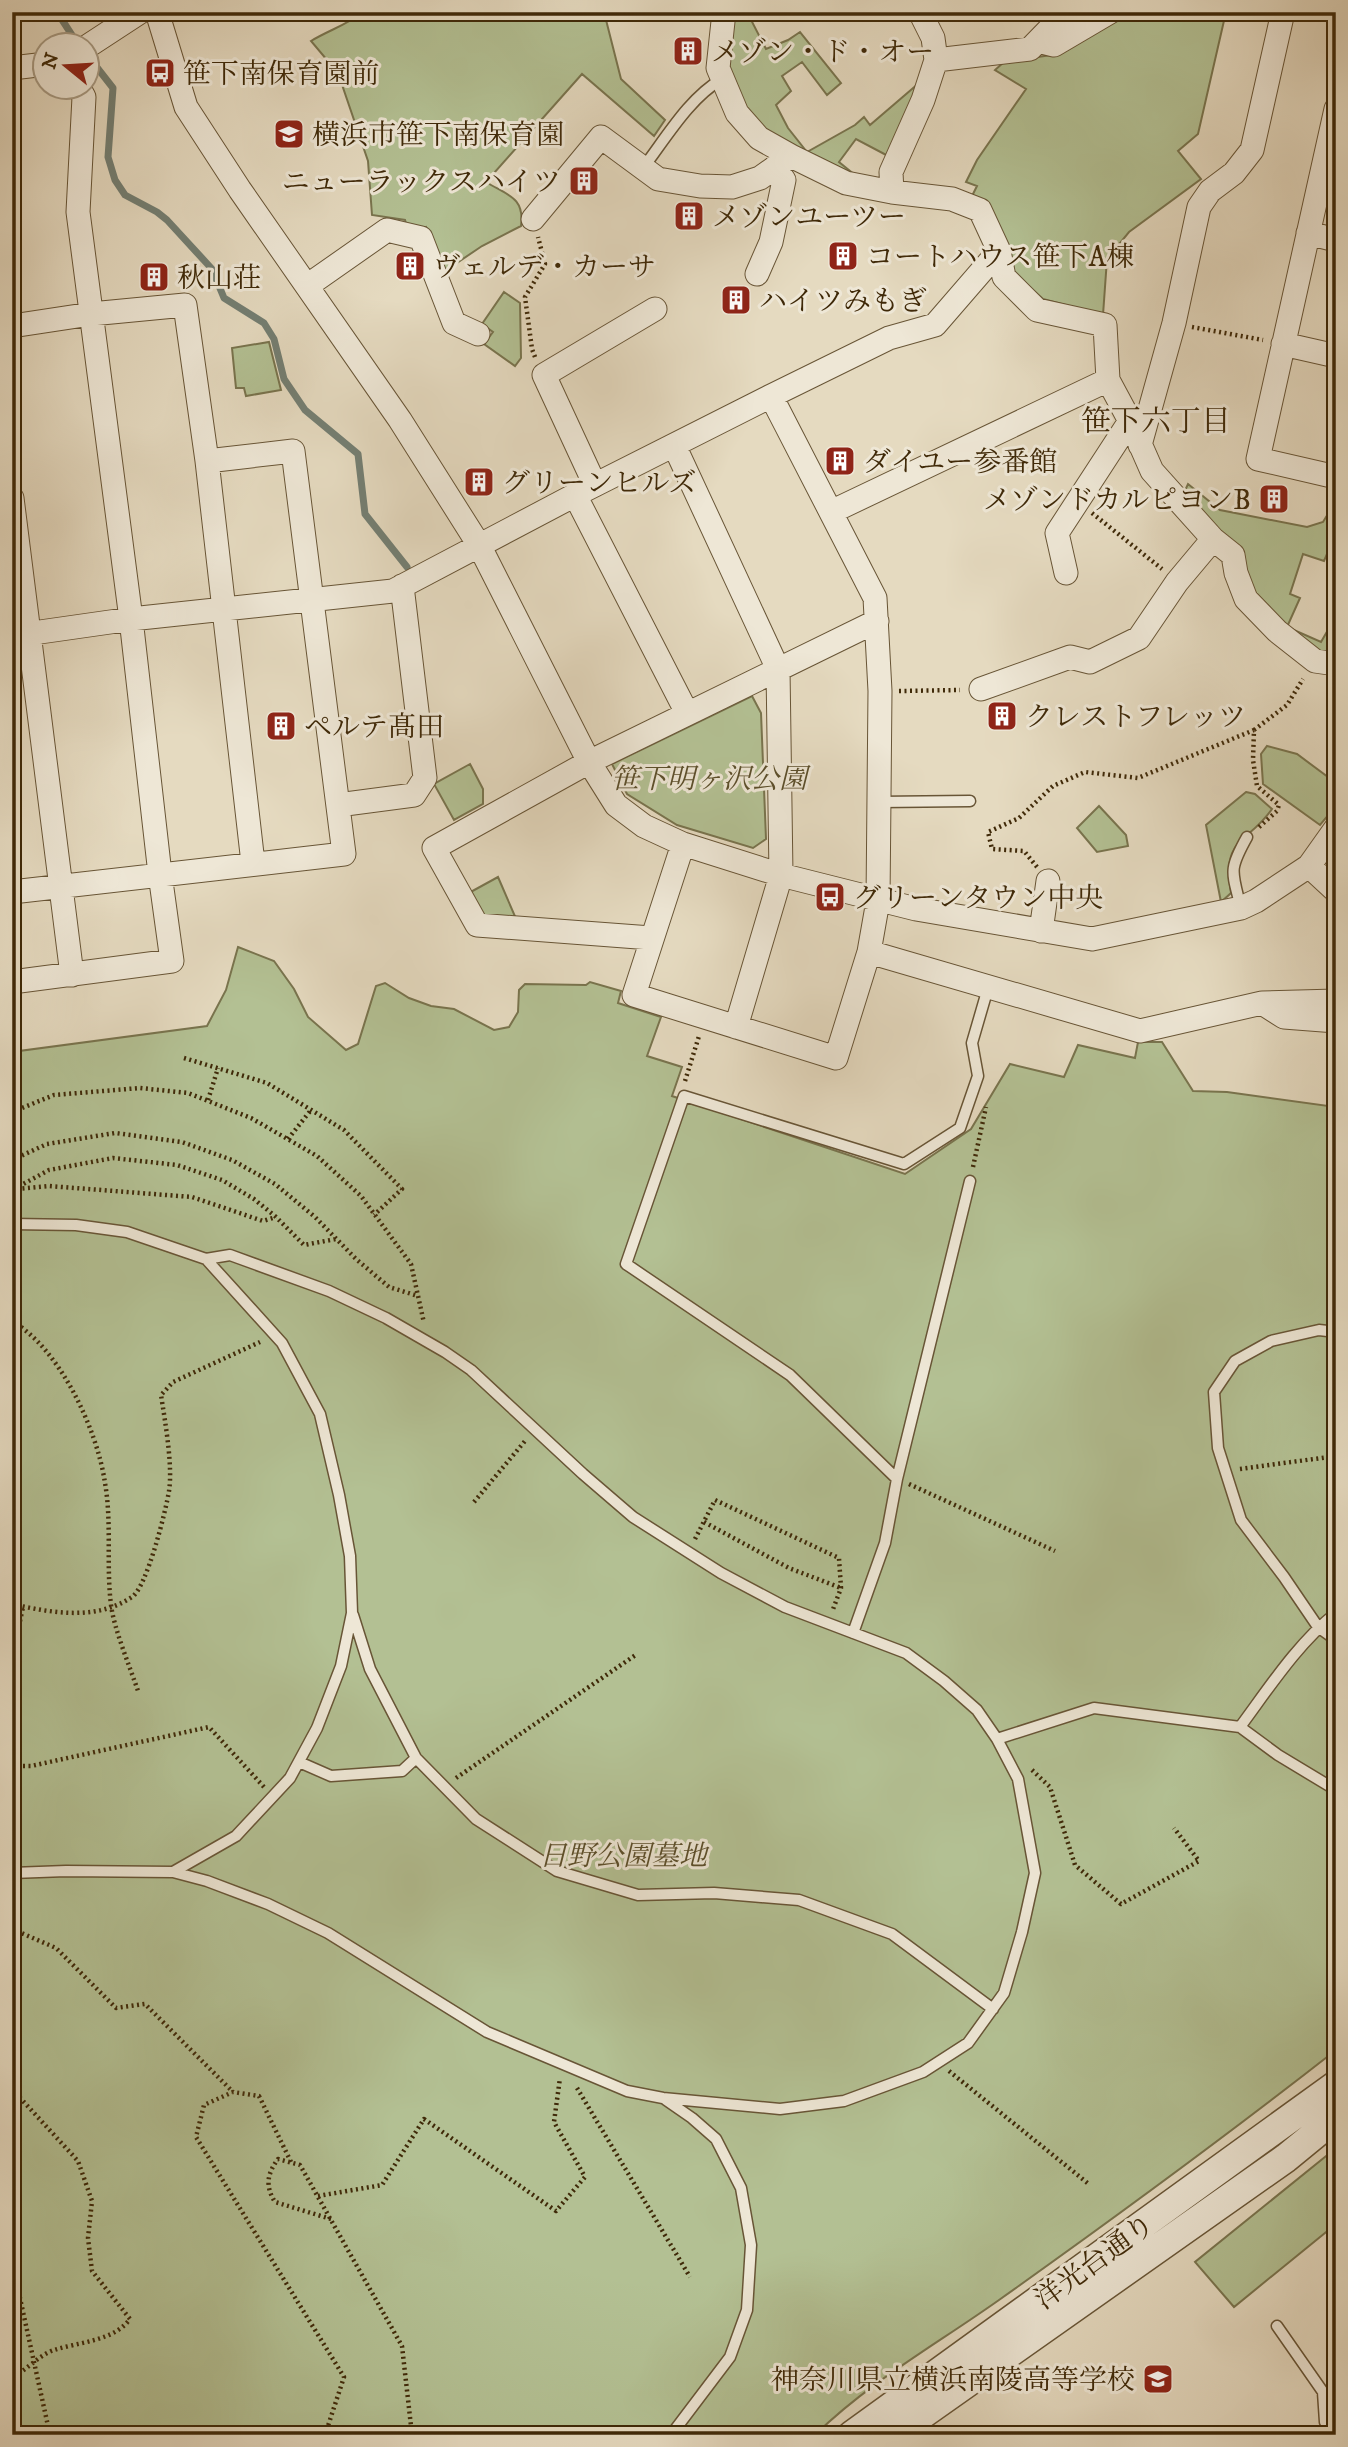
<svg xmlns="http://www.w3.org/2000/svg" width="1348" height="2447" font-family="'IM FELL DW Pica','Noto Serif JP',serif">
<rect width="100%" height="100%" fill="#e5dac0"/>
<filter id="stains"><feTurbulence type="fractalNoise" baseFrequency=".00286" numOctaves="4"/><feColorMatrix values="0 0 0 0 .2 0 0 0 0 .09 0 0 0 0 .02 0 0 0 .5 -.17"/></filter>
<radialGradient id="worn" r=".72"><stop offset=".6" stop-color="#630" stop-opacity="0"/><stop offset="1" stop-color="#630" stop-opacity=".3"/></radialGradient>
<!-- green -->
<path fill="#b3c093" stroke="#79744e" stroke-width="2" d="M363,12H604L621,79L665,120L654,136L582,74L486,182C507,195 525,197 521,226L482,246L445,271L426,227L408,231L405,220L372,215L368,161L338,73L311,41C329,30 347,25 363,12Z
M730,12H747L766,49L788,40L800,32L841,83L827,95L802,62L782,76L791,91L776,105L788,128L807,152L855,125L864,117L870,125L926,77L890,157L856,139L839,162L855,175L773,136L740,104L725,67Z
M1100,12H1226L1198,134L1178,151L1201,179L1129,232L1107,259L1103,315L1043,299L1011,270L971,198L977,186L966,182L977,160L1026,89L995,70L1004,62L1051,55Z
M504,292L520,303L521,358L515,366L484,344L493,332L482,324Z
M269,342L281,390L246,396L244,388H236L232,348Z
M1188,484L1220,510L1307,527L1323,522L1334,504L1330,486L1336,487V541L1333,540L1324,561L1303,554L1290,594L1300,598L1287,627L1321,642L1336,616V659H1330L1281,629L1183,495Z
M752,696L761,713L766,839L753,848L677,825L627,794L612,764Z
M1267,746L1297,754L1336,783V806L1320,825L1263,784L1261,754Z
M470,764L483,789V804L454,820L434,784Z
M1246,792L1255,794L1272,809C1246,846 1222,835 1231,893L1221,902L1206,825Z
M1099,806L1126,835L1128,846L1097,852L1077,828Z
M498,877L517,921L481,920L467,894Z
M238,947L274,961L294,989L308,1017L346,1050L358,1044L376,986L385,983L409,998L431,1006L454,1009L494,1030L509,1027L518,1012L519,990L525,984L586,985L590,982L621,991L618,1003L661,1017L647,1056L682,1067L672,1096L905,1174L971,1129L1010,1064L1064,1077L1078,1045L1135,1058L1138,1042H1162L1193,1091L1227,1092L1336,1107V2050C1225,2137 1113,2219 999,2300C937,2344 869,2382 815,2435H12V1052L207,1026L226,990Z
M1336,2148V2224L1234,2307L1195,2262Z"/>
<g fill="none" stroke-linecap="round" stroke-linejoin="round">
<!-- stream -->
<path stroke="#747f73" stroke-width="7" d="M57,12L79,46
M88,56L113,88L108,157L115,180L125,195L157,212L167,220L212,269L224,298L264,323L274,339L284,379L305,410L358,454L365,514L407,567"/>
<!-- service casing -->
<g stroke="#685536" stroke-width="13">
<path id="service" d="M643,168C666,138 689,98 722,79
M879,802L970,801
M1241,908C1232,871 1228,871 1247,837
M12,1224L76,1225L127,1232L206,1259L230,1255L329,1291L386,1318L445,1352L471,1370L583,1474L633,1517L721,1573L785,1607L906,1653L944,1681L977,1710L997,1739L1018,1779L1035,1873L1022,1932L1004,1993L968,2043L923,2072L844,2101L780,2109L663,2098L627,2091L487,2032L328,1933L268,1904L207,1881L173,1872
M1336,1332L1319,1330L1271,1341L1235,1361L1214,1392L1218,1448L1241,1520L1284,1577L1318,1627L1336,1640
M897,1479L790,1375L626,1264L684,1096L904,1164L960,1128L978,1076L972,1043L988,988
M353,1615L370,1669L416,1758L476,1819L557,1871L638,1895L714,1893L799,1900L892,1934L993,2009
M853,1633L885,1543L897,1479L970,1181
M1240,1727L1278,1755L1336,1790
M997,1739L1094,1708L1240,1727C1269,1688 1297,1644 1336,1613
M299,1762L331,1776L402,1771L416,1758
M12,1873L66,1871L173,1872L236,1836L290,1778L317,1728L341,1666L352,1613L350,1556L339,1495L320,1414L282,1343L206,1259
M666,2100L692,2118L716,2139L741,2188L751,2245L747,2310L730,2357L671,2435
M1277,2326L1323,2392L1325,2422L1333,2435"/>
</g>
<!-- minor casing -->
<g stroke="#685536" stroke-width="25">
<path id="minor" d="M157,12L186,107L240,190L400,420L479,545L589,762L616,805L644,826L683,844L781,875L916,909L1092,939L1241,908L1256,901L1309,866L1336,828
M724,12L718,68L737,113L759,138L791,156
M1038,41L1054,45L1110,12
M88,46L140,12
M936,60L1030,49L1066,12
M12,68L46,64
M1336,109L1258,459L1336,477
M892,192L891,172L923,100L936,60L933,38L920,12
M533,219L601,137L658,179L700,186L732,187L760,178L791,156L846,183L892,192L952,199L980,210L999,251L1004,277L1037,310L1105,325L1108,380
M1308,233L1336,240
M757,274L771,242L784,180L775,167
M307,286L387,230L421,238L454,323L478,334
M12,326L91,314L185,305L207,461L253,863
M1283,344L1336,356
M771,396L889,338L935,325L999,251
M674,445L778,669L781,875L736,1027
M1140,445L1174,323L1199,207L1210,191L1234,173L1252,150L1283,12
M595,485L544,375L655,309
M575,495L687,713
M12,498L72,975
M831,512L1108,380L1130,421L1152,471L1213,539L1177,582L1139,638L1090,662L1070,657L981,689
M1213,539L1233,555L1236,573L1246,599L1277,631L1315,661L1336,664
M1066,573L1057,533L1130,421
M12,636L131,619L393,591L575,495L771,396L875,598L880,691L878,901L869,952L836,1058L634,995L683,844
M338,805L414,795L425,778L402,586
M1309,866L1336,891
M12,892L344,854L293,451L207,461
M1041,931L1048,881
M651,938L477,925L434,848L589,762L877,621
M869,952L1140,1031L1262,1003
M12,982L172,961L160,874L131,619L78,212L84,97L79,88
M1336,1001L1262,1003L1284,1017L1336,1021"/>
</g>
<!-- tertiary casing -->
<g stroke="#685536" stroke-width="31">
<path id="tertiary" d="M852,2435L1336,2085
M893,2435L1286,2158L1336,2117"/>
</g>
<!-- path -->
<path stroke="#3f2908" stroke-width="4.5" stroke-dasharray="2 3.5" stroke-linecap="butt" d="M1192,327L1263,340
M535,357L532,349L525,297L545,264L538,237
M1092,513L1162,569
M899,691L960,690
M1254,730L1287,705L1303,679
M1037,867L1024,851L992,849L988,832L1019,818L1053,786L1085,772L1138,778L1254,730L1253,760L1257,786L1279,805L1277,811L1258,828
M184,1058L267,1083L344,1130L402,1189L374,1215
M685,1081L699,1036
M208,1100L218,1068
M12,1112L54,1095L140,1088L188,1093L251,1118L317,1156L361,1196L411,1264L424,1323
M288,1139L311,1110
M12,1160L47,1144L115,1133L182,1142L232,1160L275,1184L315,1217L356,1259L389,1287L418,1296
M973,1167L986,1107
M14,1189L49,1170L113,1158L177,1165L222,1180L254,1199L276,1217L304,1245L336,1239
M17,1189L49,1186L192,1197L263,1221L276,1217
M1328,1191L1336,1201
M12,1321C60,1349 97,1429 105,1483C112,1523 106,1565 111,1605C114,1629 130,1667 138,1691
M1240,1469L1336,1456
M909,1484L1055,1551
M474,1502L525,1441
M704,1522L789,1568L841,1588
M695,1539L715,1500L839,1558L841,1588L832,1612
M12,1604C52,1613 96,1621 132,1597C147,1587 166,1510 169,1491C173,1466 165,1421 161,1395L173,1382L260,1342
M12,1659L23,1607
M12,1766H31L209,1727L264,1787
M1032,1770L1050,1787L1075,1865L1121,1904L1199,1861L1174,1828
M456,1778L637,1654
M12,1929L56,1948L116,2008L145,2004L233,2092
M949,2071L1090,2185
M577,2088L690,2277
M12,2089L78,2161L92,2201L88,2238L92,2271L130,2319C114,2341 79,2342 54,2350C39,2355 26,2371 12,2377
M291,2162L259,2096L233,2092L204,2105L196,2137L344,2377L325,2435
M318,2196L382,2185L424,2119L556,2211L585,2177L554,2122L560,2078
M331,2219L275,2202C265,2186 267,2174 278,2159L300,2165L402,2346L412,2435
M12,2283L18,2289L50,2435"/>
<!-- service -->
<use href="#service" stroke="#eee7d6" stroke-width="10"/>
<!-- minor -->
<use href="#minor" stroke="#eee7d6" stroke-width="23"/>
<!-- tertiary -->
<use href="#tertiary" stroke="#eee7d6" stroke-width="28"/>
</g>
<!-- icons -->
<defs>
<g id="building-square" transform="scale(1.575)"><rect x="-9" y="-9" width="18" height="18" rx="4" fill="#8f2418" stroke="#eee7d6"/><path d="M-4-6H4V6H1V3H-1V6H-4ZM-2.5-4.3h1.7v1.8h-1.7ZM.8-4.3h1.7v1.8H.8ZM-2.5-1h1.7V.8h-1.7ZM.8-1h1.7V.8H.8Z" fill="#fff"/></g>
<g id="bus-square" transform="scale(1.575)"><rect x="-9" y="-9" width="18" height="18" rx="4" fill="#8f2418" stroke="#eee7d6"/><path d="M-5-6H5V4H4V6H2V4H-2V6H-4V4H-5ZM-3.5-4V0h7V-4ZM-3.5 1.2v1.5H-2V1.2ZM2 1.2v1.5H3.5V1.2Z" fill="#fff"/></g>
<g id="school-square" transform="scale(1.575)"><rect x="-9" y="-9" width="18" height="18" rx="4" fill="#8f2418" stroke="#eee7d6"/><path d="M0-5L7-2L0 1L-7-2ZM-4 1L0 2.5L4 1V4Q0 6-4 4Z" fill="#fff"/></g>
</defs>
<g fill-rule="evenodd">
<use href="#building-square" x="688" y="51"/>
<use href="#bus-square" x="160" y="73"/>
<use href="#school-square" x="289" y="134"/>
<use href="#building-square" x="584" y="181"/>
<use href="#building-square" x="689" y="216"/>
<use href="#building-square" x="843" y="256"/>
<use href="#building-square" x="410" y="266"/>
<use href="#building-square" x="154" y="277"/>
<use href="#building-square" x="736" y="300"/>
<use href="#building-square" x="840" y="461"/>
<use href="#building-square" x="479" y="482"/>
<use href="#building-square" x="1274" y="499"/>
<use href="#building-square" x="1002" y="716"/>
<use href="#building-square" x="281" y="726"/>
<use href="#bus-square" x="830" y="897"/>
<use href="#school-square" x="1158" y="2379"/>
</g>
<g text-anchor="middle" stroke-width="6" stroke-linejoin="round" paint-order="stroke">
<!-- poi labels -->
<g font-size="28" fill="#3f2908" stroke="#eee7d6" text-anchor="start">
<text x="711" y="61">メゾン・ド・オー</text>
<text x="183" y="83">笹下南保育園前</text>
<text x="312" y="144">横浜市笹下南保育園</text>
<text x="561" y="191" text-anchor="end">ニューラックスハイツ</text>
<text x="712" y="226">メゾンユーツー</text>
<text x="866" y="266">コートハウス笹下A棟</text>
<text x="433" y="276">ヴェルデ・カーサ</text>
<text x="177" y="287">秋山荘</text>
<text x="759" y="310">ハイツみもぎ</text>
<text x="863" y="471">ダイユー参番館</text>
<text x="502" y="492">グリーンヒルズ</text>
<text x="1251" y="509" text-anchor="end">メゾンドカルピヨンB</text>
<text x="1025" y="726">クレストフレッツ</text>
<text x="304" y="736">ペルテ髙田</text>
<text x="853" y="907">グリーンタウン中央</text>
<text x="1135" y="2389" text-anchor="end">神奈川県立横浜南陵高等学校</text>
</g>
<!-- park labels -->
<g font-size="28" font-style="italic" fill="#5c4f2b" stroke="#eee7d6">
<text x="709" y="788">笹下明ヶ沢公園</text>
<text x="623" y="1865">日野公園墓地</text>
</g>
<!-- street labels -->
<g font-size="28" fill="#3f2908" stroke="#eee7d6">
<text transform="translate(1094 2261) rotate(-36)" y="10">洋光台通り</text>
</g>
<!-- neighbourhood labels -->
<g font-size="30" fill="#3f2908" stroke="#eee7d6">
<text x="1156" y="431">笹下六丁目</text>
</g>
</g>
<!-- margin -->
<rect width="1348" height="2447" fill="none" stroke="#e5dac0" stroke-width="42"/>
<rect x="14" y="14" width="1320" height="2419" fill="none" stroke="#3f2908" stroke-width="3.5"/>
<rect x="21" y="21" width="1306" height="2405" fill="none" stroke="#3f2908" stroke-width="2"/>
<!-- north arrow -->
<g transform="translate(66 66) rotate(288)"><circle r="33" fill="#eee7d6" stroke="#a89b84" stroke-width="2"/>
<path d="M0-5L12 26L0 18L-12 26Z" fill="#8f2418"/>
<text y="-10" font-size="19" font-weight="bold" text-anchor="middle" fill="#3f2908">N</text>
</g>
<rect width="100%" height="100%" filter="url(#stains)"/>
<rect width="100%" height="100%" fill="url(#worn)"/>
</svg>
